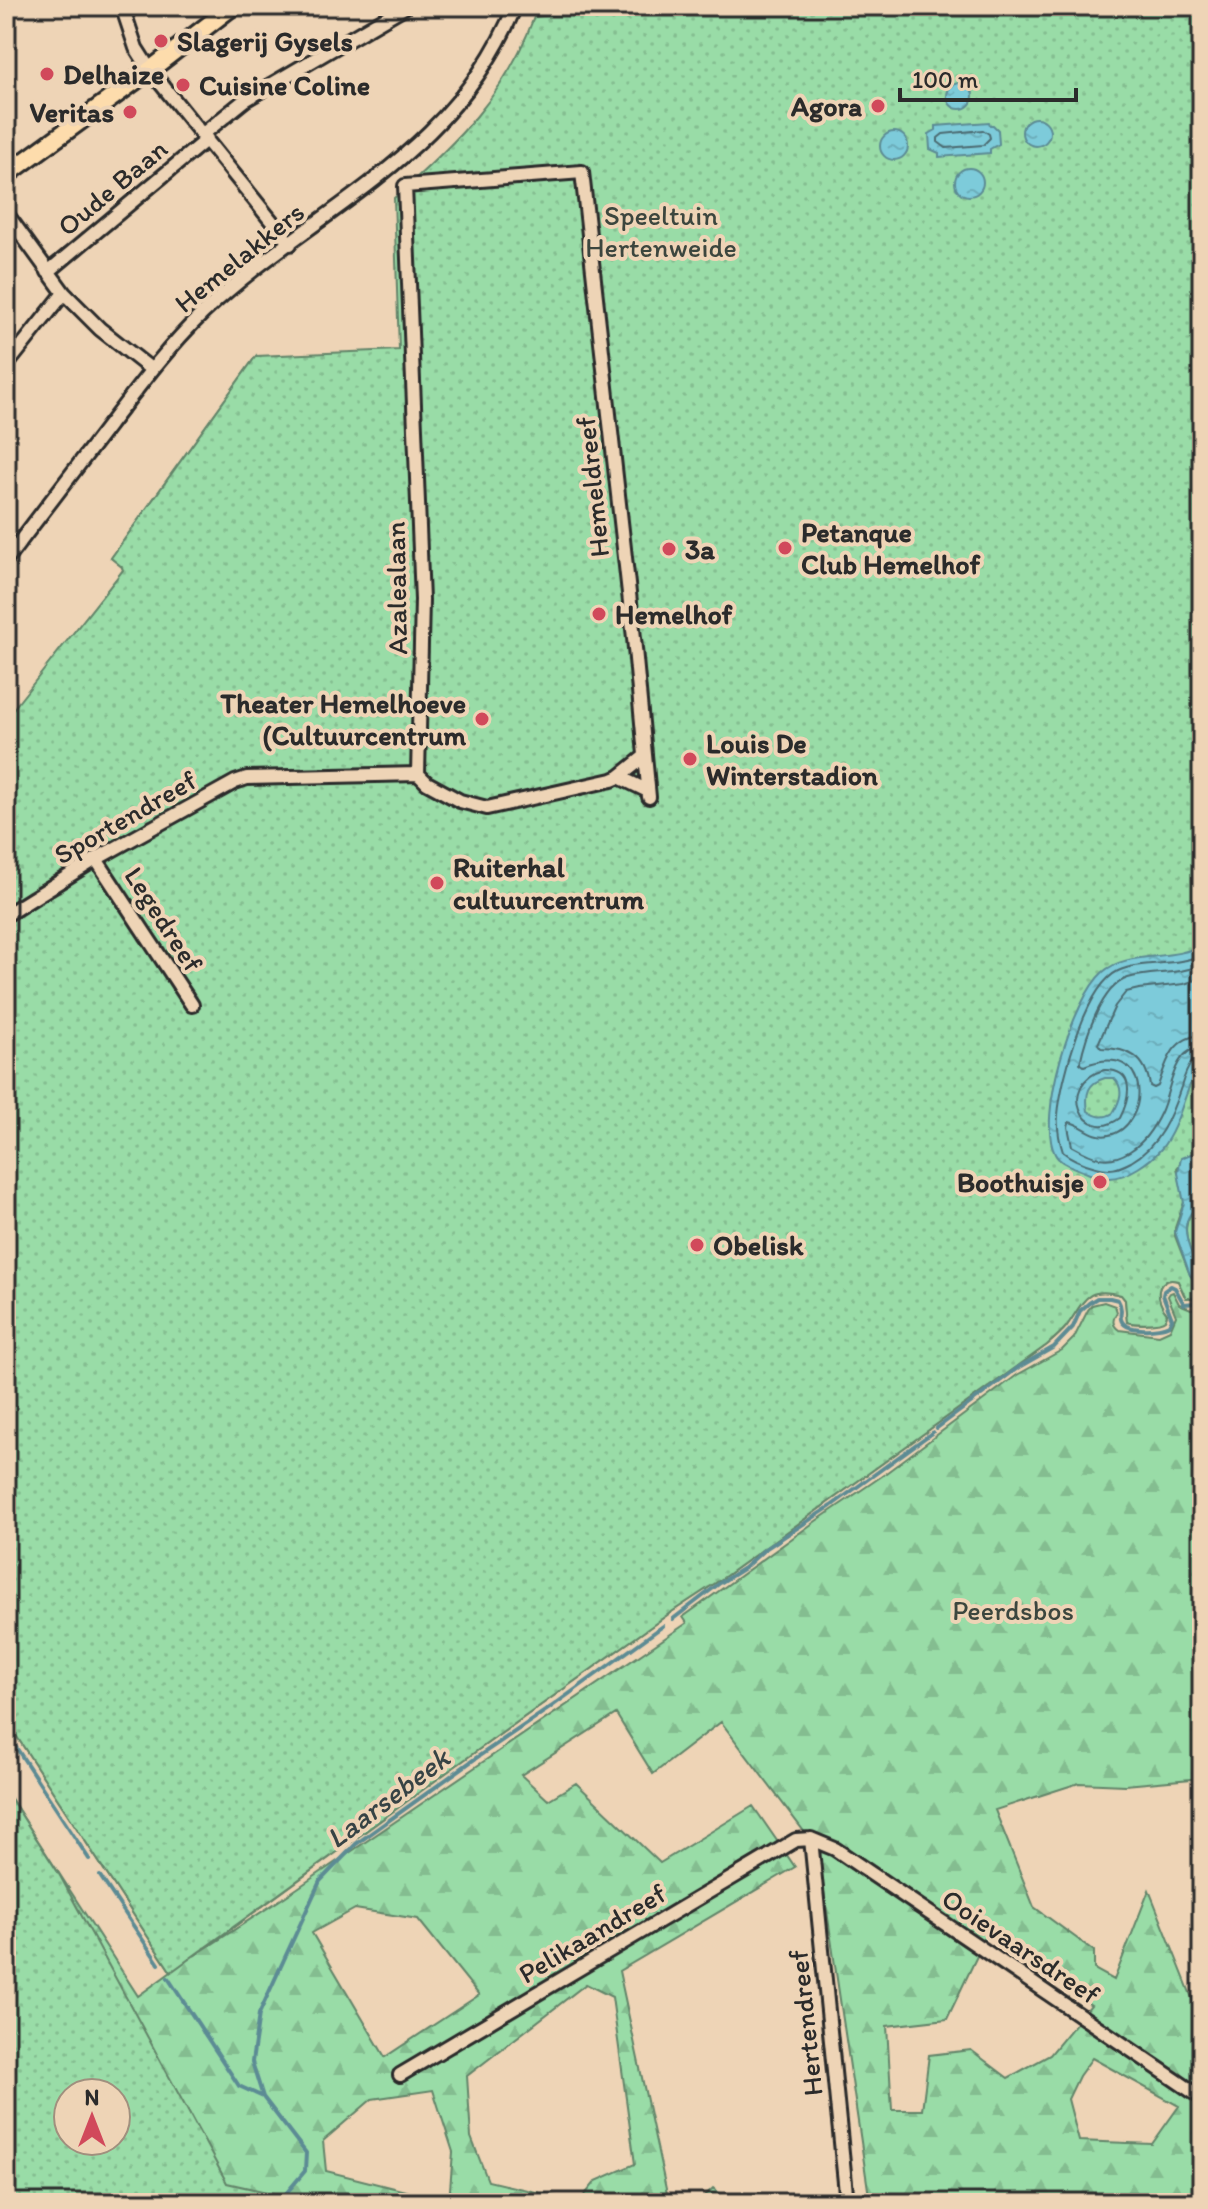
<svg xmlns="http://www.w3.org/2000/svg" width="1208" height="2209" font-family="Itim,sans-serif">
<defs>
<pattern id="forest-firs" width="22" height="20" patternUnits="userSpaceOnUse" patternTransform="scale(2)"><rect width="22" height="20" fill="#99dca7"/><path d="M5 1l3.5 6h-7zM16 11l3.5 6h-7z" fill="#84bd90"/></pattern>
<pattern id="park-dots" width="8" height="8" patternUnits="userSpaceOnUse" patternTransform="scale(2)"><rect width="8" height="8" fill="#99dca7"/><path d="M2 2h.1M6 6h.1" fill="none" stroke="#84bd90" stroke-width="1.8" stroke-linecap="round"/></pattern>
<pattern id="water-ripples" width="26" height="14" patternUnits="userSpaceOnUse" patternTransform="scale(2)"><rect width="26" height="14" fill="#7dcbda"/><path d="M2 4q2-2 4 0t4 0M15 11q2-2 4 0t4 0" fill="none" stroke="#6caebb"/></pattern>
</defs>
<rect width="100%" height="100%" fill="#eed4b6"/>
<filter id="ink" filterUnits="userSpaceOnUse"><feTurbulence type="fractalNoise" baseFrequency=".0125" numOctaves="2"/><feDisplacementMap in="SourceGraphic" scale="16" xChannelSelector="R" yChannelSelector="G"/><feConvolveMatrix kernelMatrix="1 2 1 2 8 2 1 2 1" color-interpolation-filters="sRGB"/></filter>
<g filter="url(#ink)">
<path fill="url(#forest-firs)" stroke="#628469" stroke-width="2" fill-rule="evenodd" d="M 256,356 L 259,385 L 1169,1172 L 1202,1133 L 1184,1206 L 1175,1228 L 1193,1298 L 1184,1295 L 1178,1281 C 1154,1275 1155,1301 1167,1314 L 1166,1318 C 1157,1325 1138,1325 1127,1322 L 1125,1300 L 1121,1295 C 1085,1285 1084,1302 1066,1327 C 1061,1333 1054,1339 1047,1345 L 720,1580 L 670,1613 L 450,1770 L 194,1956 L 283,1898 L 687,1623 L 683,1617 L 816,1521 L 882,1476 L 1017,1375 L 1062,1350 L 1074,1338 L 1088,1310 L 1092,1305 L 1104,1302 L 1115,1306 L 1117,1312 C 1112,1320 1112,1325 1119,1330 L 1159,1335 L 1170,1330 L 1176,1316 L 1168,1296 L 1170,1293 L 1173,1292 L 1179,1304 L 1191,1309 L 1202,1307 L 1202,1778 L 1125,1785 L 1079,1783 L 995,1810 L 1034,1907 L 1094,1951 L 1094,1969 L 1114,1980 L 1149,1890 L 1194,2003 L 1202,2000 L 1202,2203 L 870,2203 L 818,1850 L 721,1722 L 653,1774 L 616,1714 L 521,1775 L 548,1800 L 576,1783 L 660,1863 L 753,1806 L 795,1867 L 619,1971 L 669,2203 L 6,2203 L 6,1791 L 138,1996 L 171,1972 L 6,1720 L 6,719 L 123,570 L 122,567 L 111,558 ZM 355,1909 L 418,1919 L 479,1995 L 385,2057 L 312,1933 ZM 987,1935 L 1091,2005 L 1050,2055 L 1008,2078 L 971,2050 L 929,2055 L 922,2110 L 892,2110 L 887,2026 L 947,2019 ZM 586,1984 L 612,1997 L 635,2164 L 596,2181 L 579,2202 L 488,2181 L 471,2137 L 467,2076 ZM 1092,2058 L 1179,2106 L 1152,2144 L 1079,2141 L 1068,2099 L 1079,2076 ZM 433,2090 L 453,2152 L 449,2202 L 326,2171 L 323,2141 L 372,2099 ZM 68,2093 L 116,2093 L 116,2141 L 68,2141 Z
M 1202,1203 L 1202,1274 C 1197,1269 1197,1264 1193,1257 C 1184,1237 1181,1217 1202,1203 Z
M 713,2188 L 731,2203 L 697,2203 Z"/>
<path fill="url(#park-dots)" stroke="#628469" stroke-width="2" fill-rule="evenodd" d="M 586,6 L 1202,6 L 1202,1133 L 1196,1152 L 1187,1156 L 1177,1168 L 1185,1199 L 1175,1228 L 1175,1236 L 1190,1275 L 1198,1284 L 1200,1291 L 1193,1298 L 1186,1298 L 1178,1281 C 1154,1275 1155,1301 1167,1314 C 1166,1316 1166,1319 1165,1320 C 1160,1325 1133,1324 1127,1322 L 1125,1300 L 1121,1295 C 1085,1285 1084,1302 1066,1327 C 1061,1333 1054,1339 1047,1345 L 720,1580 L 670,1613 L 450,1770 L 171,1972 L 6,1720 L 6,718 L 123,570 L 122,567 L 111,558 L 256,356 L 399,350 L 394,198 C 455,144 506,95 534,17 L 586,11 Z
M 6,1791 L 59,1874 L 227,2183 L 315,2203 L 6,2203 ZM 116,2093 L 116,2141 L 68,2141 L 68,2093 Z"/>
<path fill="url(#water-ripples)" stroke="#5c8b94" stroke-width="2" fill-rule="evenodd" d="M947 96a13 13 0 1 1 26 0a13 13 0 1 1-26 0Z
M1022 132a14 14 0 1 1 28 0a14 14 0 1 1-28 0Z
M 989,122 L 990,125 L 993,125 L 998,130 L 999,144 L 990,149 L 990,153 L 939,157 L 939,153 L 930,149 L 929,134 L 936,130 L 936,126 Z
M880 146a14 14 0 1 1 28 0a14 14 0 1 1-28 0Z
M955 182a14 14 0 1 1 28 0a14 14 0 1 1-28 0Z
M 1202,945 L 1202,1061 C 1184,1087 1182,1123 1161,1149 C 1151,1161 1127,1178 1110,1178 C 1098,1179 1085,1172 1075,1168 C 1068,1165 1059,1162 1055,1154 C 1036,1117 1073,998 1103,972 C 1128,950 1171,962 1202,945 ZM 1105,1078 L 1114,1078 C 1125,1089 1120,1101 1113,1113 C 1104,1119 1097,1117 1088,1111 C 1085,1093 1088,1083 1105,1078 Z
M 1202,1133 L 1202,1203 C 1180,1217 1184,1236 1193,1257 C 1197,1264 1197,1269 1202,1274 L 1202,1307 L 1195,1309 L 1193,1298 L 1197,1296 L 1200,1287 L 1190,1275 L 1175,1232 L 1184,1203 L 1178,1173 L 1181,1158 L 1196,1152 Z"/>
<g fill="none" stroke-linecap="round" stroke-linejoin="round">
<path stroke="#4c6b71" stroke-width="2" d="M 983,130 L 989,134 L 990,138 L 983,145 L 946,148 L 938,142 L 938,138 L 943,134 Z
M 1202,954 C 1176,968 1144,959 1118,971 C 1085,987 1061,1080 1058,1115 C 1057,1127 1059,1140 1063,1152 C 1071,1159 1085,1164 1096,1167 C 1110,1171 1118,1169 1131,1162 C 1159,1146 1171,1117 1181,1087 C 1184,1076 1187,1068 1194,1059 L 1202,1058
M 1202,965 C 1178,975 1152,971 1128,978 C 1101,986 1085,1039 1080,1063 L 1084,1066 C 1154,1038 1150,1127 1109,1135 C 1093,1139 1082,1124 1069,1122 L 1068,1127 L 1072,1146 C 1093,1158 1108,1165 1130,1151 C 1145,1142 1154,1127 1161,1112 C 1171,1091 1172,1049 1202,1047
M 1202,978 L 1184,984 L 1139,989 L 1126,992 L 1115,1006 L 1098,1044 L 1101,1048 C 1129,1048 1146,1057 1150,1086 L 1154,1088 L 1158,1086 C 1166,1063 1172,1037 1202,1035
M 1104,1070 C 1136,1069 1130,1098 1120,1118 C 1083,1146 1056,1083 1104,1070 Z"/>
<path stroke="#5c8b94" stroke-width="4" d="M 937,1428 L 1019,1367 L 1054,1347 L 1073,1327 L 1080,1311 L 1089,1303 L 1097,1298 L 1110,1298 L 1118,1300 C 1124,1310 1119,1311 1121,1319 C 1124,1333 1161,1330 1169,1325 L 1172,1319 L 1163,1295 L 1164,1291 L 1171,1286 L 1175,1288 L 1184,1304 L 1196,1303 L 1202,1297
M 673,1619 L 720,1583 L 744,1568 L 765,1549 L 831,1506 L 933,1432
M 6,1732 L 89,1859
M 100,1876 L 159,1964
M 168,1978 L 239,2086 L 261,2096
M 278,2203 L 305,2171 L 306,2153 L 263,2097 L 252,2062 L 259,2014 L 320,1881 L 356,1844 L 476,1758 L 551,1707 L 663,1626"/>
<defs>
<path id="minor" d="M 122,6 L 136,48 L 150,70 L 290,244
M 203,134 L 245,100 L 406,6
M 405,186 L 422,600 L 418,774 L 427,783 L 460,801 L 487,808 L 612,780 L 619,777 L 644,757
M 405,186 L 582,172 L 634,638 L 649,797
M 6,213 L 64,293 L 100,329 L 152,370
M 48,272 L 207,139
M 6,366 L 64,293
M 6,560 C 40,515 75,470 109,425 C 139,386 168,347 203,313 C 313,209 454,158 515,6
M 619,777 L 648,791
M 96,859 L 192,1005
M 6,915 L 96,859 L 235,782 L 247,778 L 418,774
M 811,1839 L 847,2203
M 400,2075 L 796,1840 L 811,1839 L 835,1849 L 1202,2098"/>
<path id="major" d="M 6,175 L 150,70 L 233,6"/>
</defs>
<use href="#minor" stroke="#2b2b2b" stroke-width="18"/>
<use href="#major" stroke="#2b2b2b" stroke-width="22"/>
<use href="#minor" stroke="#eed4b6" stroke-width="12"/>
<use href="#major" stroke="#fddcac" stroke-width="16"/>
</g>
</g>
<g fill="#d1495b" stroke="#eed4b6" stroke-width="3">
<circle cx="161" cy="41" r="8"/>
<circle cx="47" cy="74" r="8"/>
<circle cx="183" cy="85" r="8"/>
<circle cx="878" cy="106" r="8"/>
<circle cx="130" cy="112" r="8"/>
<circle cx="785" cy="548" r="8"/>
<circle cx="669" cy="549" r="8"/>
<circle cx="599" cy="614" r="8"/>
<circle cx="482" cy="719" r="8"/>
<circle cx="690" cy="759" r="8"/>
<circle cx="437" cy="883" r="8"/>
<circle cx="1100" cy="1182" r="8"/>
<circle cx="697" cy="1245" r="8"/>
</g>
<g text-anchor="middle" stroke-width="8" stroke-linejoin="round" paint-order="stroke">
<g font-size="28" font-weight="bold" fill="#2b2b2b" stroke="#eed4b6" text-anchor="start">
<text x="177" y="51">Slagerij Gysels</text>
<text x="63" y="84">Delhaize</text>
<text x="199" y="95">Cuisine Coline</text>
<text x="862" y="116" text-anchor="end">Agora</text>
<text x="114" y="122" text-anchor="end">Veritas</text>
<text x="801" y="542">Petanque<tspan x="801" dy="32">Club Hemelhof</tspan></text>
<text x="685" y="559">3a</text>
<text x="615" y="624">Hemelhof</text>
<text x="466" y="713" text-anchor="end">Theater Hemelhoeve<tspan x="466" dy="32">(Cultuurcentrum</tspan></text>
<text x="706" y="753">Louis De<tspan x="706" dy="32">Winterstadion</tspan></text>
<text x="453" y="877">Ruiterhal<tspan x="453" dy="32">cultuurcentrum</tspan></text>
<text x="1084" y="1192" text-anchor="end">Boothuisje</text>
<text x="713" y="1255">Obelisk</text>
</g>
<g font-size="28" fill="#2b2b2b" stroke="#eed4b6">
<text transform="translate(112 187) rotate(-40)" y="10">Oude Baan</text>
<text transform="translate(239 257) rotate(-39)" y="10">Hemelakkers</text>
<text transform="translate(592 487) rotate(-96)" y="10">Hemeldreef</text>
<text transform="translate(396 588) rotate(-91)" y="10">Azalealaan</text>
<text transform="translate(125 817) rotate(-30)" y="10">Sportendreef</text>
<text transform="translate(164 919) rotate(57)" y="10">Legedreef</text>
<text transform="translate(592 1933) rotate(-31)" y="10">Pelikaandreef</text>
<text transform="translate(1021 1946) rotate(34)" y="10">Ooievaarsdreef</text>
<text transform="translate(805 2023) rotate(-96)" y="10">Hertendreef</text>
</g>
<g font-size="28" fill="#3c463e" stroke="#eed4b6">
<text x="661" y="225">Speeltuin<tspan x="661" dy="32">Hertenweide</tspan></text>
<text x="1013" y="1620">Peerdsbos</text>
</g>
<g font-size="30" font-style="italic" fill="#374345" stroke="#eed4b6">
<text transform="translate(388 1798) rotate(-37)" y="10">Laarsebeek</text>
</g>
</g>
<rect width="1208" height="2209" fill="none" stroke="#eed4b6" stroke-width="32"/>
<rect x="16" y="16" width="1176" height="2177" fill="none" stroke="#2b2b2b" stroke-width="3" filter="url(#ink)"/>
<g transform="translate(92 2117)"><circle r="38" fill="#eed4b6" stroke="#a0907e" stroke-width="2"/>
<path d="M0-6L14 30L0 20L-14 30Z" fill="#d1495b"/>
<text y="-12" font-size="22" font-weight="bold" text-anchor="middle" fill="#2b2b2b">N</text>
</g>
<path d="M900 88v12h176v-12" fill="none" stroke="#2b2b2b" stroke-width="4"/>
<text x="912" y="88" font-size="24" fill="#2b2b2b" stroke="#eed4b6" stroke-width="6" paint-order="stroke">100 m</text>
</svg>
